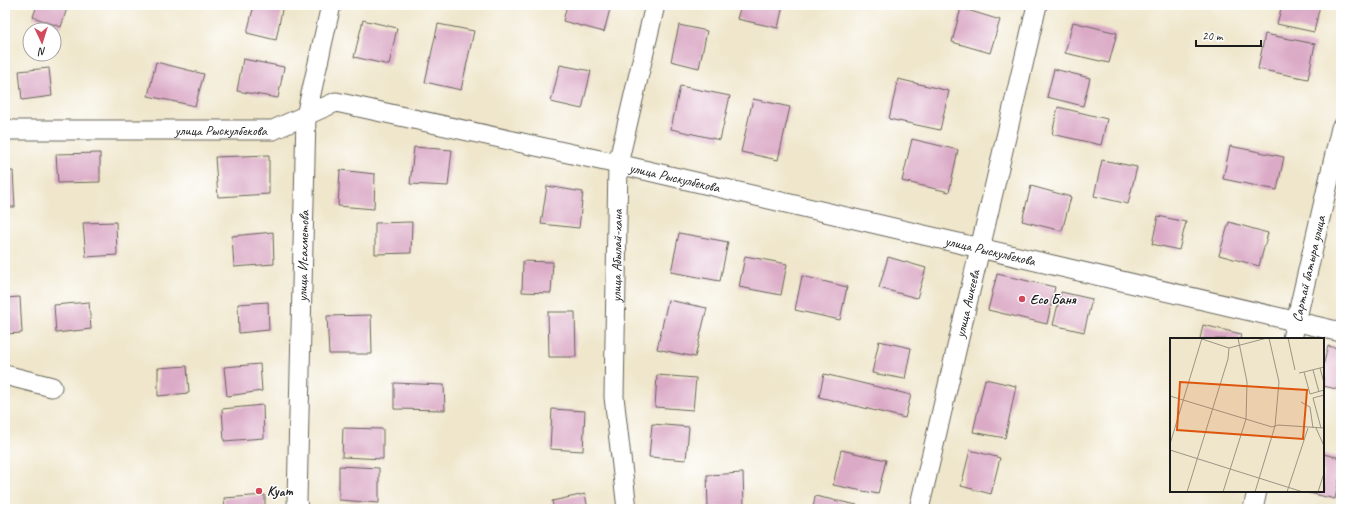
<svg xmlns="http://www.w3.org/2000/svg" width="1346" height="514" font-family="Caveat,sans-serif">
<rect width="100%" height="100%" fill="#fff"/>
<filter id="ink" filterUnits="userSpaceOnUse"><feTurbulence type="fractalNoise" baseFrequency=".025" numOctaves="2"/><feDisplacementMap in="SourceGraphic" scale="8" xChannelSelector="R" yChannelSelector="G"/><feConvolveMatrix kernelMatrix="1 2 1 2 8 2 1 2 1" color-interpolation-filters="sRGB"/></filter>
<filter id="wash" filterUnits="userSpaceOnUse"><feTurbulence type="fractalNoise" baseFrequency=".012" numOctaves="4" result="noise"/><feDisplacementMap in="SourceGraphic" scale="16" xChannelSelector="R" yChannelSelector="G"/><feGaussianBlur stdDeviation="0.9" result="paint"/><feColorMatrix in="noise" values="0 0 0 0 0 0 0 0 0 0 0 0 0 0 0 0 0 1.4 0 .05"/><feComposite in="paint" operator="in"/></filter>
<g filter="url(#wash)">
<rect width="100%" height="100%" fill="#efe6cb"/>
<g id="blocks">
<path fill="#dbaac6" d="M 37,5 L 68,5 L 61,27 L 33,17 Z
M 254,5 L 283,5 L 276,40 L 247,33 Z
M 567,5 L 611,5 L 604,32 L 563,21 Z
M 741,5 L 783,5 L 778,28 L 737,19 Z
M 1282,5 L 1320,5 L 1314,32 L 1277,24 Z
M 961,8 L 1000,20 L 990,53 L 952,42 Z
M 363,20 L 397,28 L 389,65 L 354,57 Z
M 1073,22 L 1117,33 L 1109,63 L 1065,53 Z
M 438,24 L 474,31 L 461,90 L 425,82 Z
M 679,25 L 707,31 L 699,68 L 671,61 Z
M 1265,34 L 1315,44 L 1308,79 L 1258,69 Z
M 243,59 L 284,67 L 278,98 L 237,91 Z
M 156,62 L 204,74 L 195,106 L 148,96 Z
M 560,65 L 591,71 L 582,109 L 551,102 Z
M 49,68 L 52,96 L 22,100 L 19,71 Z
M 1054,69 L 1090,78 L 1083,106 L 1047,97 Z
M 898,79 L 949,91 L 940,130 L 889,119 Z
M 680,86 L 730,96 L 720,140 L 671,129 Z
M 753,99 L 790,107 L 778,160 L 741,152 Z
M 1058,107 L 1107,119 L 1101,145 L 1052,134 Z
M 912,139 L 958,150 L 949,192 L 902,181 Z
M 1230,146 L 1284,157 L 1277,190 L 1223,179 Z
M 414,147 L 452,150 L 448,186 L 410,184 Z
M 100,153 L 100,182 L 58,183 L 56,154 Z
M 269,155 L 269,194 L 218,197 L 215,157 Z
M 1102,160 L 1137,167 L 1128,204 L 1094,196 Z
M 340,170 L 375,174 L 374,209 L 338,206 Z
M 5,171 L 13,171 L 15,207 L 5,207 Z
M 547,186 L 583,192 L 579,228 L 541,224 Z
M 1031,186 L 1071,197 L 1062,231 L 1022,221 Z
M 1158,216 L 1186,222 L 1179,250 L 1152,244 Z
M 116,222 L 117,255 L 86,257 L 83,223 Z
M 412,222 L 411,253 L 375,254 L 375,223 Z
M 1229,222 L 1268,233 L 1259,266 L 1219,255 Z
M 273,232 L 274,264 L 234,267 L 232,236 Z
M 679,233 L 728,242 L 720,281 L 671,272 Z
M 745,256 L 787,264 L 781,295 L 739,287 Z
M 888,257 L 926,268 L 917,298 L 879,288 Z
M 523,261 L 553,262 L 551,293 L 522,292 Z
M 997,274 L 1055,287 L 1047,324 L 988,310 Z
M 802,276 L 847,287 L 840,320 L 795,310 Z
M 1061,292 L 1092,299 L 1084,332 L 1053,325 Z
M 20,297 L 22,333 L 5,334 L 5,298 Z
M 668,300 L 707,308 L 695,357 L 657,349 Z
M 89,302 L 91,329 L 56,333 L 54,305 Z
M 268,302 L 269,330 L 239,333 L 238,304 Z
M 548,312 L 575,312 L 576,357 L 549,357 Z
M 371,315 L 372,354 L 329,354 L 327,316 Z
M 1203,325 L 1241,334 L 1240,339 L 1200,339 Z
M 879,341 L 911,348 L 905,379 L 872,373 Z
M 1328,346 L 1341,349 L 1341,390 L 1323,386 L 1323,366 Z
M 260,364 L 262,391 L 227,396 L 224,367 Z
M 187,366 L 189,393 L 158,396 L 158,368 Z
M 824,374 L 911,395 L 905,418 L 819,397 Z
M 657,375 L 696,378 L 693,410 L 655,407 Z
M 985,379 L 1016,386 L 1005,438 L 973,432 Z
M 394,383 L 444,385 L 445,410 L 394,409 Z
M 263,405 L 264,438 L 224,441 L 222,409 Z
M 552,409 L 585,411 L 583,451 L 550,449 Z
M 652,424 L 689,427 L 686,460 L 649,457 Z
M 343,428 L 383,429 L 383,459 L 342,457 Z
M 841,450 L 886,460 L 878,494 L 833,485 Z
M 970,450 L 1000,458 L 991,494 L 961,486 Z
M 1323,454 L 1341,458 L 1341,471 L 1335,499 L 1305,492 L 1323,491 Z
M 339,466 L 379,468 L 379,503 L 339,500 Z
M 743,473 L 744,506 L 708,508 L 707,475 Z
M 585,494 L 588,509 L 554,509 L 552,501 Z
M 265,495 L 265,509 L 225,509 L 224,498 Z
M 815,496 L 857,505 L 857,509 L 813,509 Z"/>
</g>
</g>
<g filter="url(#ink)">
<use href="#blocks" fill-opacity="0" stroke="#666359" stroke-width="1"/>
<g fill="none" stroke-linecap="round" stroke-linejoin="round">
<defs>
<g id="street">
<path id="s1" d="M 5,129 L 12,130 L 273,130 L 336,102 L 618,164 L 1341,332"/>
<path id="s2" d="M 1292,339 L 1341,128"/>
<path d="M 5,375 L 52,387"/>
<path id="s3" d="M 298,509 L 297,500 L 306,116 L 331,5"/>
<path id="s4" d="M 627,509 L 614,397 L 618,164 L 655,5"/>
<path id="s5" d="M 919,509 L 1037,5"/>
<path d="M 1253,509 L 1257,491"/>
</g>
</defs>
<use href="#street" stroke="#666359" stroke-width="21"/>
<use href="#street" stroke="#fff" stroke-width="19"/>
</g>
</g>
<g fill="#d1495b" stroke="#fff" stroke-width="1.5">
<circle cx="1022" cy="299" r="4"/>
<circle cx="259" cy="491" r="4"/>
</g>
<g text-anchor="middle" stroke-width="3" stroke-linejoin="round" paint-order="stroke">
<g font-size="14" fill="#1c1c1c" stroke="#fff">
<text dy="5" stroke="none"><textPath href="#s1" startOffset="216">улица Рыскулбекова</textPath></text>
<text dy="5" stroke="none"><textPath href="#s1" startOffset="684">улица Рыскулбекова</textPath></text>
<text dy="5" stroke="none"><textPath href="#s1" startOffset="1008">улица Рыскулбекова</textPath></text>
<text dy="5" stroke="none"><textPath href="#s4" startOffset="254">улица Абылай-хана</textPath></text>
<text dy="5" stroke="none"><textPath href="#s3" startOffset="253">улица Исахметова</textPath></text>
<text dy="5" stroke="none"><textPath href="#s2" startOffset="72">Сартай батыра улица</textPath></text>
<text dy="5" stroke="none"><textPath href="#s5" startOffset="211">улица Ашкеева</textPath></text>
</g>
<g font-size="14" font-weight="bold" fill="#1c1c1c" stroke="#fff" text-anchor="start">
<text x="1030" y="304">Eco Баня</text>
<text x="267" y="496">Куат</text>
</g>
</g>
<g transform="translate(1170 338)">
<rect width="154" height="154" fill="#efe6cb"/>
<path fill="none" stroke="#9b9585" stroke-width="1" d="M 29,0 L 59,10 L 97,0M 118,0 L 125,32M 150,30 L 154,45M 143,32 L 149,54M 134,34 L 154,29M 129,35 L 134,34 L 140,56 L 154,52M 0,58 L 102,89 L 108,87 L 154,90M 131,64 L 140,69 L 143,90M 146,90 L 154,108M 151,90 L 143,60 L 154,57M 0,106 L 32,0M 0,112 L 133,154M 17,154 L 58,21 L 59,10M 53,154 L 76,81 L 77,44 L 68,0M 85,154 L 105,88 L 109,44 L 99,0M 117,154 L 138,90M 148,154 L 154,135"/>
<path fill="#de560d" fill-opacity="0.15" stroke="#de560d" stroke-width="2" d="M 10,44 L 137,52 L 133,101 L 7,92 Z"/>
<rect width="154" height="154" fill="none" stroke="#1c1c1c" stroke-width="2"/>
</g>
<rect width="1346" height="514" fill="none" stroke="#fff" stroke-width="20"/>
<g transform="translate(42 42) rotate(176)"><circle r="19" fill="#ffffff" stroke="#a4a4a4"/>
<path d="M0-3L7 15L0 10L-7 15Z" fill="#d1495b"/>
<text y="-6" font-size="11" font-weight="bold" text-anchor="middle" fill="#1c1c1c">N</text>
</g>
<path d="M1196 40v6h65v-6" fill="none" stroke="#1c1c1c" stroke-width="2"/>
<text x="1202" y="40" font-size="12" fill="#1c1c1c" stroke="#ffffff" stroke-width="3" paint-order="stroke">20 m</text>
</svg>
